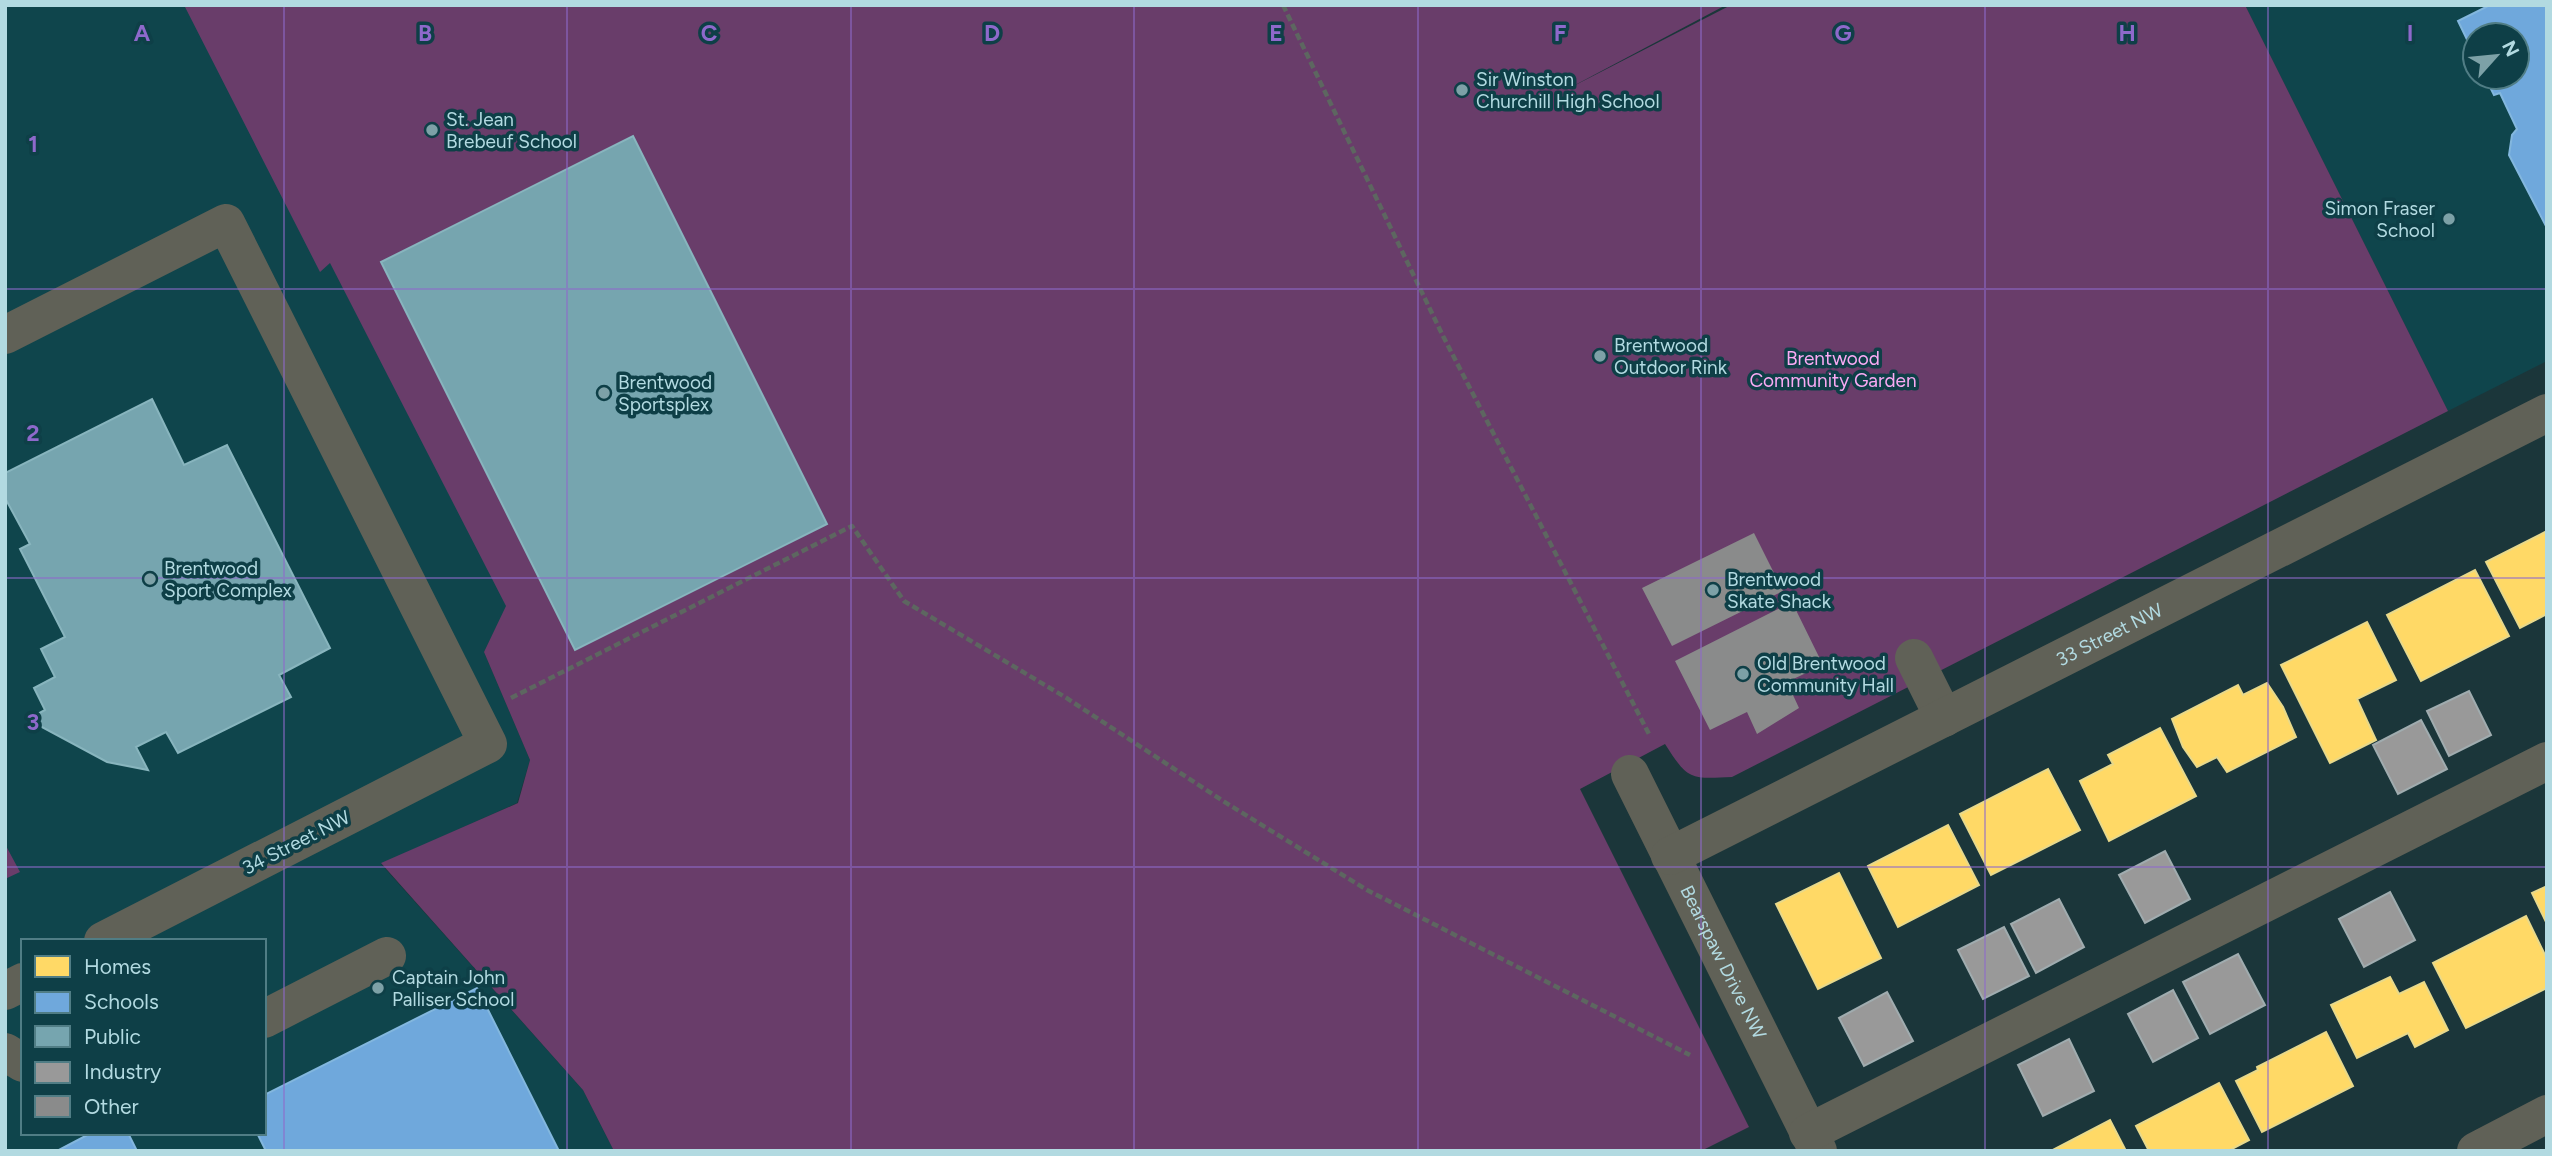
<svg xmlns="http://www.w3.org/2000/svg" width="2552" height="1156" font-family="Figtree,sans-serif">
<rect width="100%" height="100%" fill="#1b363a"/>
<path fill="#0f454c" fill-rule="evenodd" d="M 5,5 L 825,5 L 330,262 L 507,606 L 484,652 L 530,760 L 517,803 L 381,864 L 583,1090 L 614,1151 L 5,1151 ZM 23,941 L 264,941 L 264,1133 L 23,1133 Z
M 2245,5 L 2547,5 L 2547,361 L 2448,411 ZM 2475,35 L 2517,35 L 2517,77 L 2475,77 Z"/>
<path fill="#693d6a" d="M 184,5 L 1726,5 L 1558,94 L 1731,5 L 2245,5 L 2448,411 L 1732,777 C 1690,779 1688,780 1665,744 L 1580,789 L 1749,1127 L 1701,1151 L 614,1151 L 583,1090 L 381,863 L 518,803 L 530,760 L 484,652 L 506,606 L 330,263 L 320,272 Z
M 5,844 L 20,872 L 5,879 Z"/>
<path fill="#ffd966" stroke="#e8d98b" stroke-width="2" d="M 2547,531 L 2547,614 L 2520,628 L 2486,562 Z
M 2475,570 L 2509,636 L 2421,681 L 2387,615 Z
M 2367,622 L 2396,680 L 2357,699 L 2376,740 L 2330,763 L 2281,665 Z
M 2267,683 L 2283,707 L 2296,737 L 2227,772 L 2217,757 L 2197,767 L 2183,747 L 2172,719 L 2238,685 L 2243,695 Z
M 2160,728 L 2196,796 L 2109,841 L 2080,781 L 2113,764 L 2108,755 Z
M 2048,769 L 2080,830 L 1991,875 L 1960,814 Z
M 1948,825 L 1979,885 L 1898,927 L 1868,866 Z
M 1839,873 L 1881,958 L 1818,989 L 1776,904 Z
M 2547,886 L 2547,924 L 2532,893 Z
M 2526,916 L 2547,959 L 2547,988 L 2466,1028 L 2433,963 Z
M 2390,977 L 2399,994 L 2424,982 L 2448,1030 L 2415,1047 L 2408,1033 L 2357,1058 L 2331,1005 Z
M 2326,1032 L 2353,1086 L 2262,1132 L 2236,1081 L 2258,1070 L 2257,1067 Z
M 2219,1083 L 2249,1140 L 2228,1151 L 2149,1151 L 2136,1126 Z
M 2110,1120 L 2126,1151 L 2051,1151 Z"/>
<path fill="#6fa8dc" stroke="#83b7de" stroke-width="2" d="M 2490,5 L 2547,5 L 2547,228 L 2509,155 L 2512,135 L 2517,129 L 2500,93 L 2494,95 L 2485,77 L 2517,77 L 2517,35 L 2475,35 L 2475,56 L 2458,21 Z
M 477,988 L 559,1151 L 266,1151 L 257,1133 L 264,1133 L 264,1095 Z
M 91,1133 L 128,1133 L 137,1151 L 57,1151 Z"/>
<path fill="#76a5af" stroke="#88b5be" stroke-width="2" d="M 633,136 L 827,524 L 575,650 L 381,262 Z
M 152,399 L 184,465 L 227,445 L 330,648 L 279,675 L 291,697 L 178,753 L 166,732 L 136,747 L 148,770 L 107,762 L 38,725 L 32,717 L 45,710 L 34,688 L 55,677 L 41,649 L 65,637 L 20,549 L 30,544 L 5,498 L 5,473 Z"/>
<path fill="#999" stroke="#a0acaf" stroke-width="2" d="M 2469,691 L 2491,735 L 2449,756 L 2427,711 Z
M 2421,720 L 2447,769 L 2398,794 L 2373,745 Z
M 2165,851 L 2190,899 L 2145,923 L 2119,875 Z
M 2390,892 L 2415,940 L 2364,967 L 2339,919 Z
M 2059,899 L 2084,947 L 2036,973 L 2011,924 Z
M 2004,927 L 2029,976 L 1983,999 L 1958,950 Z
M 2238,954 L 2265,1005 L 2210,1034 L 2183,982 Z
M 2173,990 L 2198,1038 L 2153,1062 L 2128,1014 Z
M 1887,992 L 1913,1041 L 1864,1066 L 1839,1018 Z
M 2069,1039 L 2094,1091 L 2043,1116 L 2018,1065 Z"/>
<path fill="#8a8b8b" d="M 1754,533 L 1783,591 L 1672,646 L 1642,588 Z
M 1792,602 L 1823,665 L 1787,682 L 1799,708 L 1757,734 L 1747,712 L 1710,730 L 1675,661 Z"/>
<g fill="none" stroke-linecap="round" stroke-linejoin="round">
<path stroke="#5d6660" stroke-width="4.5" stroke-dasharray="7 3.5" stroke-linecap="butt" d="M 1283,5 L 1443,336 L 1650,736
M 511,698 L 852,526 L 904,601 L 1065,697 L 1223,801 L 1367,890 L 1690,1055"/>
<g stroke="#606157" stroke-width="38">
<path d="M 5,335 L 226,223 L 488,744 L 103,941"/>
<path d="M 1914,658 L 1944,718"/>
<path id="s1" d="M 1630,774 L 1818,1151"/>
<path id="s2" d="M 1670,856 L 2547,413"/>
<path d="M 5,991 L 23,982"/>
<path d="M 264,1019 L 387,956"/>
<path d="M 5,1052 L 23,1063"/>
<path d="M 1808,1133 L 2547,761"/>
<path d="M 2476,1151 L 2547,1114"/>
</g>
</g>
<path fill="none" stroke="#8e69cb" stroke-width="2" stroke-opacity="0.55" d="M 284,5 L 284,1151M 567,5 L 567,1151M 851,5 L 851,1151M 1134,5 L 1134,1151M 1418,5 L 1418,1151M 1701,5 L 1701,1151M 1985,5 L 1985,1151M 2268,5 L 2268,1151M 5,289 L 2547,289M 5,578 L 2547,578M 5,867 L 2547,867"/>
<g fill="#7da1a7" stroke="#0e3f47" stroke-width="2.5">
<circle cx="1462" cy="90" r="7"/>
<circle cx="432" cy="130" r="7"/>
<circle cx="2449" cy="219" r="7"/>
<circle cx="1600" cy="356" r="7"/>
<circle cx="604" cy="393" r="7"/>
<circle cx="150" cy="579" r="7"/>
<circle cx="1713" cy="590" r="7"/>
<circle cx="1743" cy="674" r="7"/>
<circle cx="378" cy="988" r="7"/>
</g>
<g text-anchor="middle" stroke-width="7" stroke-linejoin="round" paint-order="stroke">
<g font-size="19" fill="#b2dae1" stroke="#0e3f47" text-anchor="start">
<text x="1476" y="86">Sir Winston<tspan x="1476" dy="22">Churchill High School</tspan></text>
<text x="446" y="126">St. Jean<tspan x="446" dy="22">Brebeuf School</tspan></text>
<text x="2435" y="215" text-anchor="end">Simon Fraser<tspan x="2435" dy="22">School</tspan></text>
<text x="1614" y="352">Brentwood<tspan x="1614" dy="22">Outdoor Rink</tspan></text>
<text x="618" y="389">Brentwood<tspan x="618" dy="22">Sportsplex</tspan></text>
<text x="164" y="575">Brentwood<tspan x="164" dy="22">Sport Complex</tspan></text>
<text x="1727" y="586">Brentwood<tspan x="1727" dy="22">Skate Shack</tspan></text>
<text x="1757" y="670">Old Brentwood<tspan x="1757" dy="22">Community Hall</tspan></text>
<text x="392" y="984">Captain John<tspan x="392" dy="22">Palliser School</tspan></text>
</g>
<g font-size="19" fill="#faaaf4" stroke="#0e3f47">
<text x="1833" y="365">Brentwood<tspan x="1833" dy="22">Community Garden</tspan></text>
</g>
<g font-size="19" fill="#b2dae1" stroke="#0e3f47">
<text dy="7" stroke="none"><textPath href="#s2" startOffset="492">33 Street NW</textPath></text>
<text transform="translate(296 842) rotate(-27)" y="7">34 Street NW</text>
<text dy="7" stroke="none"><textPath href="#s1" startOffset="210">Bearspaw Drive NW</textPath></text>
</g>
</g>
<g font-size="23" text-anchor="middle" font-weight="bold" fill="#8e69cb" stroke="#0e3f47" stroke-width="7" stroke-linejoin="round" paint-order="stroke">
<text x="142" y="41">A</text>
<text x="425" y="41">B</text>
<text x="709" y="41">C</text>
<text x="992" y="41">D</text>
<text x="1276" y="41">E</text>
<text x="1560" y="41">F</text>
<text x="1843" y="41">G</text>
<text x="2127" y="41">H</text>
<text x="2410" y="41">I</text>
<text x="33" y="152">1</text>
<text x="33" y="441">2</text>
<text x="33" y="730">3</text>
</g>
<rect width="2552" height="1156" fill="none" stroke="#b2dae1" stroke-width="14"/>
<rect x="21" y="939" width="245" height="196" fill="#0e3f47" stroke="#507d85" stroke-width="2"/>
<rect x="35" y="956" width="35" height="21" fill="#ffd966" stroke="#507d85" stroke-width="2"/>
<text x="84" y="974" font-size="21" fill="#b2dae1">Homes</text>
<rect x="35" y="992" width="35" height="21" fill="#6fa8dc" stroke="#507d85" stroke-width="2"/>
<text x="84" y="1009" font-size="21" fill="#b2dae1">Schools</text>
<rect x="35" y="1026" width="35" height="21" fill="#76a5af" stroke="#507d85" stroke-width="2"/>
<text x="84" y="1044" font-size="21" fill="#b2dae1">Public</text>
<rect x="35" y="1062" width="35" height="21" fill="#999999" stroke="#507d85" stroke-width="2"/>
<text x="84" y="1079" font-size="21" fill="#b2dae1">Industry</text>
<rect x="35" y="1096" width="35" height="21" fill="#8a8b8b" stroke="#507d85" stroke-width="2"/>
<text x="84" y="1114" font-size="21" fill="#b2dae1">Other</text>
<g transform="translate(2496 56) rotate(63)"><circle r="33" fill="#0e3f47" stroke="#507d85" stroke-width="2"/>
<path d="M0-5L12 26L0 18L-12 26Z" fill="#7da1a7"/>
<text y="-10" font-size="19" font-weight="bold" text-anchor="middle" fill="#b2dae1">N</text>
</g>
</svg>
